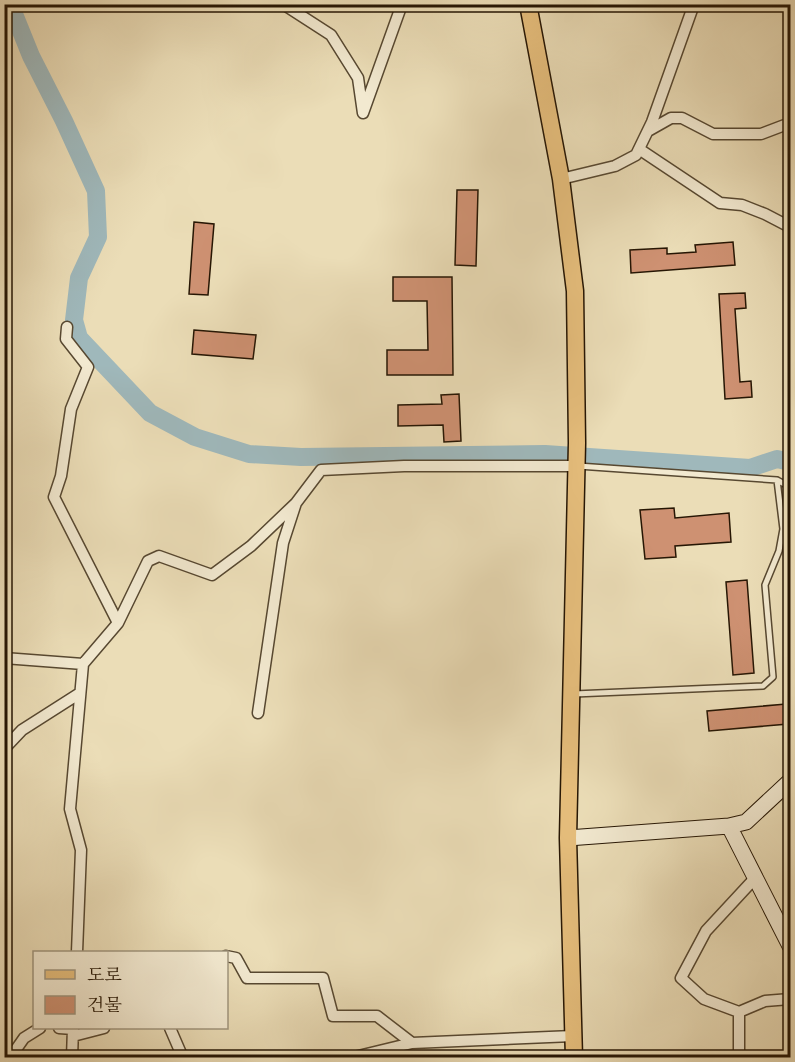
<svg xmlns="http://www.w3.org/2000/svg" width="795" height="1062" font-family="'Old Standard TT','Noto Serif KR',serif">
<rect width="100%" height="100%" fill="#ebddb7"/>
<filter id="stains"><feTurbulence type="fractalNoise" baseFrequency=".00333" numOctaves="4"/><feColorMatrix values="0 0 0 0 .2 0 0 0 0 .09 0 0 0 0 .02 0 0 0 .5 -.17"/></filter>
<radialGradient id="worn" r=".72"><stop offset=".6" stop-color="#630" stop-opacity="0"/><stop offset="1" stop-color="#630" stop-opacity=".3"/></radialGradient>
<g fill="none" stroke-linecap="round" stroke-linejoin="round">
<path stroke="#9fb8bb" stroke-width="18" d="M 10,4 L 31,56 L 64,121 L 96,191 L 98,237 L 79,278 L 74,320 L 79,338 L 150,413 L 195,437 L 249,454 L 301,457 L 545,454 L 750,468 L 777,459 L 790,462"/>
</g>
<path fill="#ce9172" stroke="#261604" stroke-width="1.5" d="M 457,190 L 478,190 L 476,266 L 455,265 Z
M 194,222 L 214,224 L 208,295 L 189,294 Z
M 733,242 L 735,265 L 631,273 L 630,250 L 667,248 L 667,254 L 696,252 L 695,245 Z
M 393,277 L 452,277 L 453,375 L 387,375 L 387,350 L 428,350 L 427,301 L 393,301 Z
M 745,293 L 746,308 L 735,309 L 740,382 L 751,381 L 752,397 L 725,399 L 719,294 Z
M 194,330 L 256,335 L 253,359 L 192,354 Z
M 459,394 L 461,441 L 444,442 L 443,425 L 398,426 L 398,405 L 442,404 L 441,395 Z
M 674,508 L 675,518 L 729,513 L 731,542 L 675,546 L 676,557 L 645,559 L 640,510 Z
M 747,580 L 754,673 L 733,675 L 726,582 Z
M 786,704 L 788,724 L 709,731 L 707,711 Z"/>
<g fill="none" stroke-linecap="round" stroke-linejoin="round">
<defs>
<path id="lane" d="M 578,466 L 777,480 L 790,487
M 574,694 L 763,686 L 773,677 L 765,585 L 779,551 L 783,529 L 777,480"/>
<path id="street" d="M 283,4 L 331,35 L 358,78 L 363,113 L 402,4
M 648,131 L 671,118 L 682,118 L 713,134 L 761,134 L 790,123
M 639,149 L 720,203 L 742,205 L 765,214 L 790,227
M 561,179 L 615,166 L 636,155 L 652,122 L 694,4
M 67,327 L 66,339 L 88,367 L 71,409 L 61,476 L 54,497 L 118,623
M 4,658 L 83,664
M 258,713 L 283,543 L 296,503 L 321,470 L 404,466 L 576,466
M 4,749 L 22,730 L 80,693
M 77,952 L 81,850 L 70,809 L 83,664 L 118,623 L 148,561 L 159,556 L 212,575 L 251,546 L 296,503
M 226,956 L 236,958 L 247,978 L 323,978 L 333,1016 L 377,1016 L 412,1043 L 573,1036
M 739,1012 L 704,999 L 681,978 L 706,931 L 756,877
M 59,1028 L 73,1029
M 170,1028 L 183,1058
M 73,1036 L 104,1028
M 10,1058 L 24,1038 L 40,1028
M 72,1058 L 73,1028
M 350,1058 L 412,1043
M 739,1058 L 739,1012 L 765,1001 L 790,999"/>
<path id="secondary" d="M 729,826 L 790,946
M 568,838 L 729,826 L 746,822 L 790,781"/>
<path id="primary" d="M 528,4 L 561,179 L 575,291 L 577,443 L 568,838 L 574,1058"/>
</defs>
<use href="#lane" stroke="#574831" stroke-width="8"/>
<use href="#street" stroke="#574831" stroke-width="13"/>
<use href="#secondary" stroke="#261604" stroke-width="17"/>
<use href="#primary" stroke="#261604" stroke-width="19"/>
<use href="#lane" stroke="#f2e9d0" stroke-width="5"/>
<use href="#street" stroke="#f2e9d0" stroke-width="10"/>
<use href="#secondary" stroke="#f2e9d0" stroke-width="15"/>
<use href="#primary" stroke="#e6be7c" stroke-width="16"/>
</g>
<rect width="795" height="1062" fill="none" stroke="#ebddb7" stroke-width="24"/>
<rect x="6" y="6" width="783" height="1050" fill="none" stroke="#261604" stroke-width="3"/>
<rect x="12" y="12" width="771" height="1038" fill="none" stroke="#261604" stroke-width="1.5"/>
<rect x="33" y="951" width="195" height="78" fill="#f2e9d0" stroke="#a0957e" stroke-width="1.5"/>
<rect x="45" y="970" width="30" height="9" fill="#e6be7c" stroke="#a0957e" stroke-width="1.5"/>
<text x="87" y="981" font-size="18" fill="#261604">도로</text>
<rect x="45" y="996" width="30" height="18" fill="#ce9172" stroke="#a0957e" stroke-width="1.5"/>
<text x="87" y="1011" font-size="18" fill="#261604">건물</text>
<rect width="100%" height="100%" filter="url(#stains)"/>
<rect width="100%" height="100%" fill="url(#worn)"/>
</svg>
